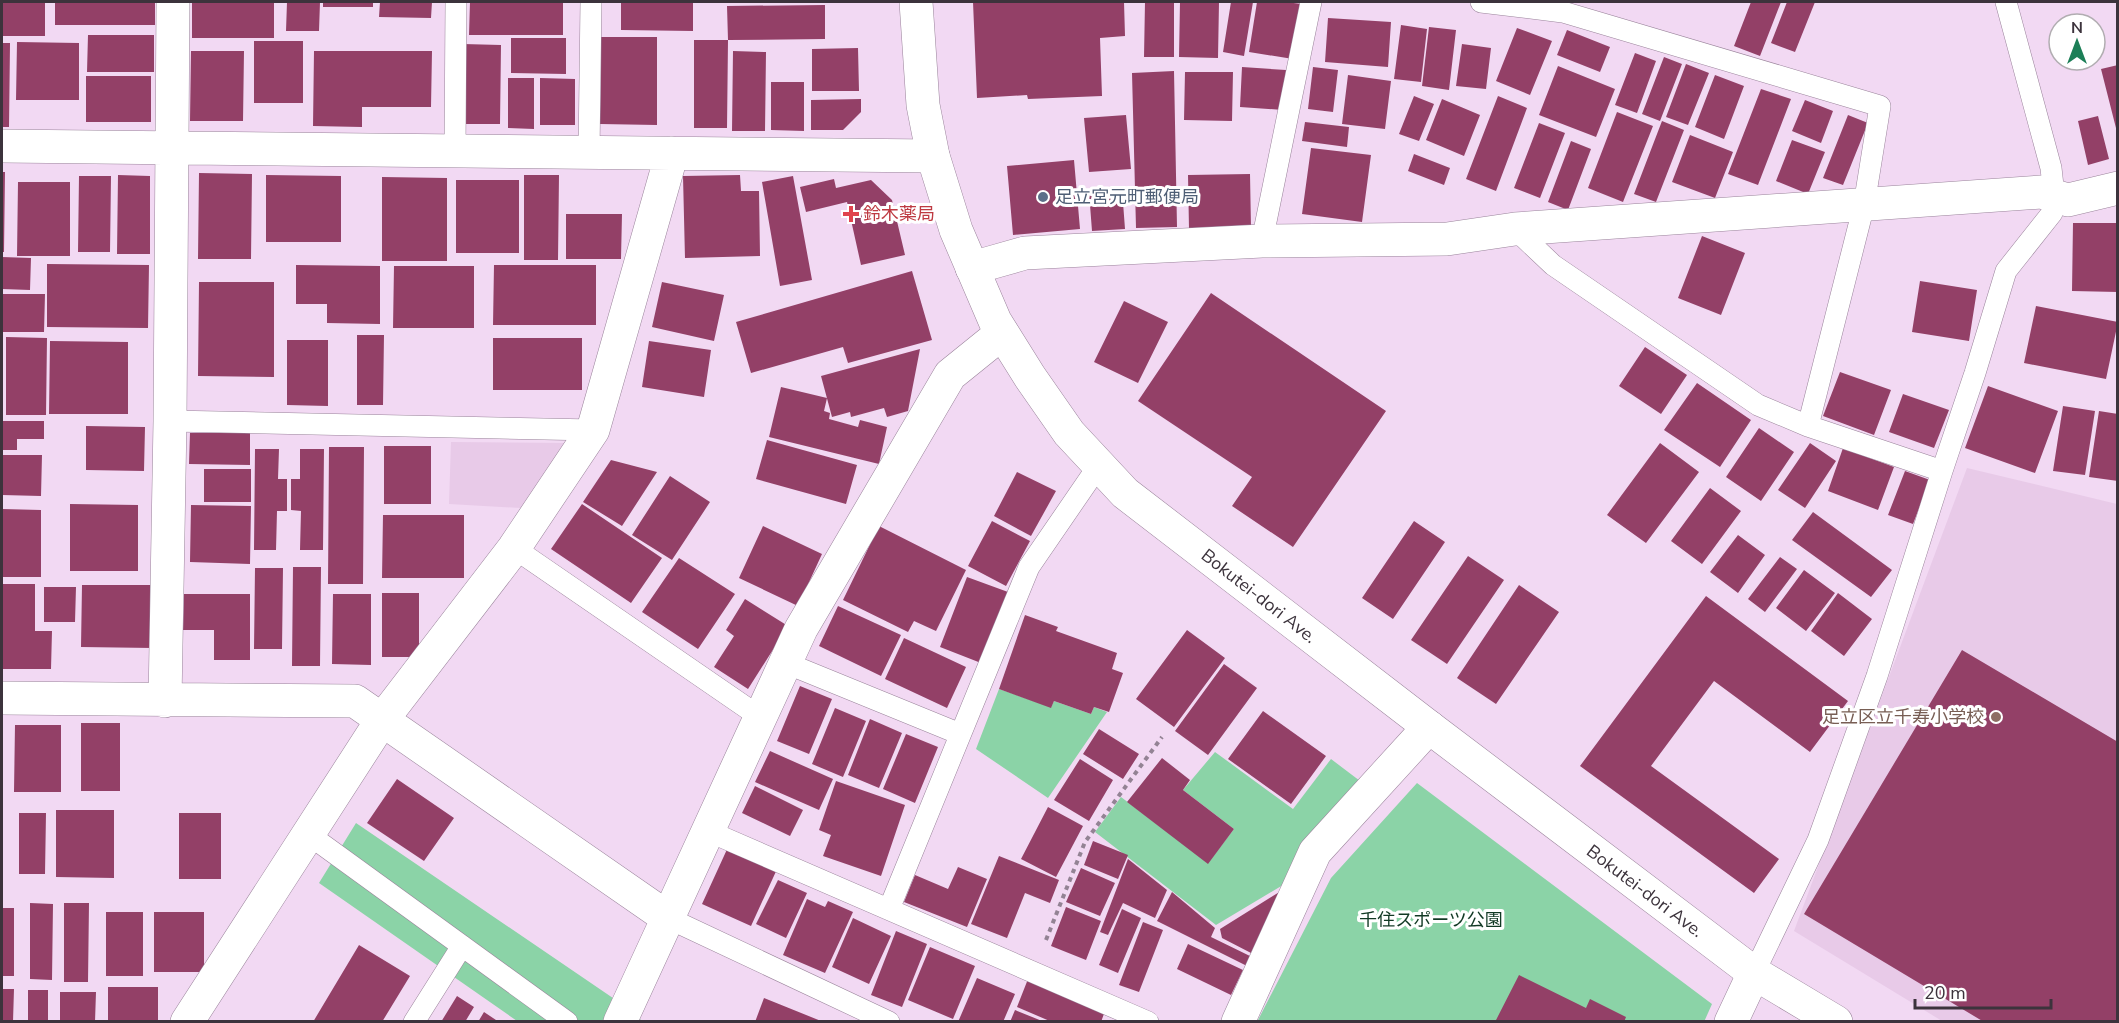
<svg xmlns="http://www.w3.org/2000/svg" width="2119" height="1023" font-family="'Nunito Sans','Noto Sans JP',sans-serif">
<rect width="100%" height="100%" fill="#f2d9f3"/>
<path fill="#e8cae8" d="M 451,442 L 570,443 L 521,508 L 449,504 Z
M 1967,468 L 2117,504 L 2117,1021 L 1942,1021 L 1794,931 Z"/>
<path fill="#8bd3a7" d="M 999,689 L 1051,707 L 1054,701 L 1091,714 L 1094,707 L 1107,712 L 1048,798 L 976,749 Z
M 1215,752 L 1293,809 L 1331,759 L 1364,784 L 1283,885 L 1216,925 L 1095,832 L 1121,797 L 1208,863 L 1234,829 L 1183,790 Z
M 1417,783 L 1712,1004 L 1704,1022 L 1257,1022 L 1331,878 Z
M 356,823 L 632,1011 L 642,1021 L 517,1021 L 319,883 Z"/>
<path fill="#934067" d="M 2,2 L 45,2 L 45,36 L 2,36 Z
M 55,2 L 155,2 L 155,25 L 55,25 Z
M 192,2 L 274,2 L 274,38 L 192,38 Z
M 287,2 L 320,2 L 319,31 L 286,31 Z
M 323,2 L 373,2 L 373,7 L 323,7 Z
M 380,2 L 432,2 L 431,18 L 379,17 Z
M 470,2 L 563,2 L 563,35 L 469,35 Z
M 621,2 L 693,2 L 693,31 L 621,30 Z
M 973,2 L 1124,2 L 1125,36 L 1100,38 L 1102,96 L 1028,99 L 1027,95 L 977,98 Z
M 1145,2 L 1174,2 L 1174,57 L 1144,57 Z
M 1180,2 L 1219,2 L 1218,58 L 1179,57 Z
M 1231,2 L 1253,2 L 1244,56 L 1223,52 Z
M 1257,2 L 1285,2 L 1302,4 L 1293,59 L 1249,52 Z
M 1751,2 L 1781,2 L 1760,56 L 1734,46 Z
M 1787,2 L 1815,2 L 1795,52 L 1771,43 Z
M 825,5 L 825,39 L 728,40 L 727,6 Z
M 1328,18 L 1391,22 L 1388,67 L 1325,62 Z
M 1401,25 L 1427,29 L 1421,82 L 1394,79 Z
M 1429,27 L 1456,30 L 1449,90 L 1422,86 Z
M 1517,28 L 1552,41 L 1530,95 L 1496,81 Z
M 1567,30 L 1610,47 L 1600,72 L 1557,55 Z
M 88,35 L 154,35 L 154,72 L 87,72 Z
M 601,37 L 657,37 L 657,125 L 600,124 Z
M 511,38 L 566,38 L 566,74 L 511,73 Z
M 694,40 L 728,40 L 727,128 L 694,128 Z
M 254,41 L 303,41 L 303,103 L 254,103 Z
M 17,42 L 79,43 L 79,100 L 16,100 Z
M 2,43 L 10,43 L 9,127 L 2,127 Z
M 463,44 L 501,45 L 500,124 L 462,124 Z
M 1462,44 L 1491,48 L 1486,89 L 1456,86 Z
M 858,48 L 859,91 L 812,91 L 812,49 Z
M 191,51 L 244,51 L 243,121 L 190,121 Z
M 314,51 L 432,51 L 431,107 L 362,107 L 362,127 L 313,126 Z
M 733,51 L 766,52 L 765,131 L 732,131 Z
M 1635,53 L 1656,61 L 1637,113 L 1615,105 Z
M 1664,57 L 1682,64 L 1660,121 L 1642,114 Z
M 1686,64 L 1709,73 L 1688,125 L 1666,117 Z
M 2118,65 L 2118,132 L 2117,132 L 2101,69 Z
M 1558,66 L 1615,89 L 1596,137 L 1539,115 Z
M 1242,67 L 1286,70 L 1283,110 L 1240,107 Z
M 1313,67 L 1338,70 L 1333,112 L 1308,109 Z
M 1174,71 L 1177,227 L 1136,228 L 1132,73 Z
M 1185,72 L 1233,72 L 1232,121 L 1184,120 Z
M 1348,75 L 1391,81 L 1385,129 L 1342,124 Z
M 1715,75 L 1744,86 L 1724,139 L 1695,127 Z
M 86,76 L 151,76 L 151,122 L 86,122 Z
M 508,78 L 534,78 L 534,129 L 508,128 Z
M 540,78 L 575,79 L 575,125 L 540,125 Z
M 771,82 L 804,82 L 804,131 L 771,130 Z
M 1761,89 L 1791,99 L 1758,185 L 1728,174 Z
M 1414,96 L 1434,104 L 1419,141 L 1399,134 Z
M 1498,96 L 1527,108 L 1496,191 L 1466,179 Z
M 861,99 L 861,112 L 843,130 L 811,130 L 811,100 Z
M 1442,99 L 1480,115 L 1464,156 L 1426,140 Z
M 1805,100 L 1833,111 L 1821,143 L 1792,131 Z
M 1617,112 L 1653,126 L 1623,202 L 1588,188 Z
M 1126,115 L 1131,169 L 1089,172 L 1084,118 Z
M 1848,115 L 1868,123 L 1843,185 L 1823,178 Z
M 2098,116 L 2109,159 L 2088,165 L 2078,121 Z
M 1662,121 L 1684,130 L 1656,202 L 1634,194 Z
M 1305,122 L 1349,127 L 1347,147 L 1302,141 Z
M 1539,123 L 1565,133 L 1540,198 L 1514,188 Z
M 1690,135 L 1733,152 L 1715,198 L 1672,182 Z
M 1792,140 L 1825,152 L 1808,194 L 1776,181 Z
M 1571,141 L 1591,149 L 1568,210 L 1548,202 Z
M 1311,148 L 1371,155 L 1362,222 L 1302,214 Z
M 1414,154 L 1450,168 L 1444,185 L 1408,171 Z
M 1074,160 L 1080,229 L 1013,235 L 1007,166 Z
M 2,172 L 5,172 L 4,252 L 2,252 Z
M 199,173 L 252,174 L 251,259 L 198,259 Z
M 1250,174 L 1251,228 L 1189,229 L 1188,175 Z
M 118,175 L 150,176 L 150,254 L 117,254 Z
M 266,175 L 341,176 L 341,242 L 266,242 Z
M 524,175 L 559,175 L 558,260 L 524,260 Z
M 740,175 L 741,191 L 759,191 L 760,256 L 685,258 L 683,176 Z
M 79,176 L 111,176 L 110,252 L 78,252 Z
M 793,176 L 812,280 L 780,286 L 762,182 Z
M 382,177 L 447,178 L 447,261 L 382,261 Z
M 834,179 L 836,188 L 871,180 L 892,200 L 905,255 L 861,265 L 847,202 L 806,212 L 800,187 Z
M 456,180 L 519,180 L 519,253 L 456,253 Z
M 18,182 L 70,182 L 70,256 L 17,256 Z
M 1122,189 L 1125,229 L 1092,231 L 1089,192 Z
M 566,214 L 622,214 L 621,259 L 566,259 Z
M 2073,223 L 2118,223 L 2118,292 L 2072,291 Z
M 1702,236 L 1745,253 L 1721,315 L 1678,298 Z
M 2,257 L 31,258 L 30,290 L 2,289 Z
M 47,264 L 149,265 L 148,328 L 47,327 Z
M 296,265 L 380,266 L 380,324 L 327,323 L 327,304 L 296,304 Z
M 494,265 L 596,265 L 596,325 L 493,325 Z
M 394,266 L 474,266 L 474,328 L 393,328 Z
M 912,271 L 932,340 L 848,363 L 843,347 L 751,373 L 736,322 Z
M 1920,281 L 1977,290 L 1969,341 L 1912,332 Z
M 199,282 L 274,282 L 274,377 L 198,376 Z
M 662,282 L 724,295 L 714,341 L 652,327 Z
M 1211,293 L 1386,411 L 1293,547 L 1232,506 L 1252,477 L 1138,401 Z
M 2,294 L 45,294 L 44,332 L 2,332 Z
M 1124,301 L 1168,322 L 1138,383 L 1094,362 Z
M 2036,306 L 2118,322 L 2106,379 L 2024,363 Z
M 357,335 L 384,335 L 383,405 L 357,405 Z
M 6,337 L 47,338 L 46,415 L 6,415 Z
M 493,338 L 582,338 L 582,390 L 493,390 Z
M 287,340 L 328,340 L 328,406 L 287,405 Z
M 50,341 L 128,342 L 128,414 L 49,414 Z
M 649,341 L 711,350 L 704,397 L 642,387 Z
M 1645,347 L 1687,375 L 1661,414 L 1619,386 Z
M 920,349 L 908,411 L 887,417 L 884,408 L 851,417 L 850,412 L 832,417 L 821,376 Z
M 1840,372 L 1891,390 L 1874,435 L 1823,416 Z
M 1697,383 L 1751,420 L 1720,467 L 1664,430 Z
M 1988,386 L 2058,411 L 2035,473 L 1965,448 Z
M 781,387 L 827,398 L 824,411 L 830,413 L 829,419 L 858,427 L 860,420 L 887,427 L 879,464 L 769,437 Z
M 1903,394 L 1949,410 L 1934,448 L 1889,432 Z
M 2063,406 L 2095,411 L 2085,475 L 2053,471 Z
M 2099,411 L 2118,414 L 2118,481 L 2089,477 Z
M 2,421 L 44,421 L 44,439 L 17,439 L 17,450 L 2,450 Z
M 86,426 L 145,427 L 144,471 L 86,470 Z
M 1759,428 L 1794,452 L 1761,501 L 1726,477 Z
M 190,433 L 250,433 L 250,465 L 189,464 Z
M 767,440 L 857,465 L 846,504 L 756,479 Z
M 1660,443 L 1699,472 L 1646,543 L 1607,515 Z
M 1810,443 L 1836,461 L 1805,508 L 1778,490 Z
M 384,446 L 431,446 L 431,504 L 384,504 Z
M 329,447 L 364,447 L 363,584 L 328,584 Z
M 1843,448 L 1894,467 L 1878,510 L 1828,491 Z
M 255,449 L 279,449 L 278,479 L 287,479 L 287,511 L 277,511 L 276,550 L 254,550 Z
M 300,449 L 324,449 L 323,550 L 300,550 L 301,511 L 291,510 L 291,479 L 300,479 Z
M 2,455 L 42,455 L 41,496 L 2,495 Z
M 611,460 L 657,472 L 622,526 L 583,502 Z
M 204,469 L 251,469 L 251,502 L 204,502 Z
M 1905,471 L 1930,480 L 1913,524 L 1888,515 Z
M 1017,472 L 1056,491 L 1031,536 L 994,516 Z
M 670,476 L 710,502 L 672,560 L 632,535 Z
M 1710,488 L 1741,511 L 1702,564 L 1671,541 Z
M 70,504 L 138,505 L 138,571 L 70,571 Z
M 582,504 L 662,558 L 631,603 L 551,549 Z
M 191,505 L 251,506 L 250,564 L 190,562 Z
M 2,509 L 41,510 L 41,577 L 2,577 Z
M 1813,512 L 1892,570 L 1871,597 L 1792,540 Z
M 383,515 L 464,515 L 464,578 L 382,578 Z
M 992,521 L 1030,541 L 1006,586 L 968,566 Z
M 1414,521 L 1445,542 L 1393,619 L 1362,598 Z
M 763,526 L 822,554 L 798,606 L 739,578 Z
M 879,526 L 966,570 L 936,631 L 914,621 L 908,632 L 843,600 Z
M 1738,535 L 1765,555 L 1738,593 L 1710,572 Z
M 1468,556 L 1504,580 L 1447,664 L 1411,640 Z
M 1780,557 L 1797,569 L 1765,612 L 1748,599 Z
M 679,558 L 735,594 L 698,649 L 642,612 Z
M 293,567 L 321,567 L 320,666 L 292,666 Z
M 255,568 L 283,568 L 282,649 L 254,649 Z
M 1804,570 L 1835,593 L 1806,631 L 1776,608 Z
M 967,577 L 1008,592 L 981,663 L 940,647 Z
M 2,584 L 35,584 L 35,631 L 52,631 L 51,669 L 2,669 Z
M 82,585 L 153,585 L 153,648 L 81,647 Z
M 1519,585 L 1559,612 L 1496,704 L 1457,678 Z
M 44,587 L 76,587 L 75,622 L 44,622 Z
M 382,593 L 419,593 L 419,657 L 382,657 Z
M 1838,593 L 1872,619 L 1844,656 L 1811,631 Z
M 184,594 L 250,594 L 250,660 L 214,660 L 214,630 L 183,630 Z
M 333,594 L 371,594 L 371,665 L 332,664 Z
M 1706,596 L 1848,701 L 1810,752 L 1714,681 L 1651,766 L 1779,859 L 1754,893 L 1580,766 Z
M 745,599 L 788,626 L 748,689 L 714,667 L 734,636 L 726,630 Z
M 838,606 L 901,635 L 881,676 L 819,646 Z
M 1025,615 L 1058,627 L 1056,631 L 1117,653 L 1112,669 L 1123,673 L 1109,712 L 1094,707 L 1091,714 L 1054,701 L 1051,708 L 999,689 Z
M 1187,630 L 1225,658 L 1174,727 L 1136,699 Z
M 904,638 L 966,667 L 947,708 L 885,679 Z
M 1962,650 L 2118,742 L 2118,1022 L 1984,1022 L 1804,914 Z
M 1224,664 L 1257,688 L 1208,755 L 1175,731 Z
M 800,686 L 832,699 L 809,754 L 777,741 Z
M 835,708 L 866,721 L 843,777 L 812,764 Z
M 1263,711 L 1326,756 L 1291,804 L 1228,759 Z
M 870,719 L 902,733 L 879,788 L 848,775 Z
M 81,723 L 120,723 L 120,791 L 81,791 Z
M 15,725 L 61,725 L 61,792 L 14,792 Z
M 1099,729 L 1139,754 L 1123,779 L 1083,754 Z
M 906,734 L 938,747 L 915,803 L 883,789 Z
M 770,751 L 833,779 L 819,810 L 755,782 Z
M 1162,758 L 1190,780 L 1183,790 L 1234,829 L 1208,864 L 1127,802 Z
M 1080,759 L 1113,780 L 1089,821 L 1054,800 Z
M 397,779 L 454,818 L 424,861 L 367,823 Z
M 836,781 L 905,805 L 881,876 L 823,856 L 831,835 L 819,830 Z
M 755,786 L 803,810 L 790,836 L 742,813 Z
M 1048,807 L 1083,826 L 1056,877 L 1021,859 Z
M 56,810 L 114,810 L 114,878 L 56,877 Z
M 19,813 L 46,813 L 45,874 L 19,874 Z
M 179,813 L 221,813 L 221,879 L 179,879 Z
M 1093,841 L 1128,855 L 1118,879 L 1084,865 Z
M 729,845 L 778,867 L 751,926 L 702,904 Z
M 999,856 L 1059,880 L 1050,903 L 1025,893 L 1007,938 L 971,924 Z
M 1128,859 L 1167,890 L 1155,918 L 1123,903 L 1108,935 L 1100,932 Z
M 958,867 L 987,879 L 967,927 L 904,902 L 915,875 L 948,889 Z
M 1081,868 L 1115,883 L 1100,916 L 1066,902 Z
M 778,880 L 807,893 L 786,938 L 756,924 Z
M 1281,891 L 1251,953 L 1222,938 L 1220,929 Z
M 1172,892 L 1215,928 L 1211,937 L 1252,957 L 1247,966 L 1157,921 Z
M 807,899 L 825,907 L 828,901 L 853,912 L 825,973 L 783,955 Z
M 30,903 L 53,904 L 52,980 L 30,979 Z
M 64,903 L 89,903 L 88,982 L 64,982 Z
M 1066,907 L 1101,921 L 1086,960 L 1051,946 Z
M 2,908 L 14,908 L 14,976 L 2,976 Z
M 1122,909 L 1141,918 L 1118,973 L 1099,965 Z
M 106,912 L 143,912 L 143,976 L 106,976 Z
M 154,912 L 204,912 L 204,972 L 154,972 Z
M 853,918 L 891,936 L 869,984 L 832,967 Z
M 1143,922 L 1163,930 L 1139,992 L 1119,985 Z
M 896,931 L 927,944 L 902,1007 L 871,995 Z
M 1188,944 L 1243,970 L 1231,995 L 1177,969 Z
M 359,945 L 410,976 L 382,1022 L 313,1022 Z
M 930,947 L 975,966 L 953,1019 L 908,1000 Z
M 1519,975 L 1586,1008 L 1590,999 L 1626,1017 L 1624,1022 L 1495,1022 Z
M 977,978 L 1015,994 L 1003,1022 L 958,1022 Z
M 1028,979 L 1105,1011 L 1101,1022 L 1052,1022 L 1017,1007 Z
M 108,987 L 158,987 L 158,1022 L 108,1022 Z
M 2,989 L 14,989 L 13,1022 L 2,1022 Z
M 28,990 L 48,990 L 48,1022 L 28,1022 Z
M 60,992 L 96,992 L 95,1022 L 60,1022 Z
M 457,996 L 474,1007 L 465,1022 L 441,1022 Z
M 764,998 L 821,1021 L 821,1022 L 755,1022 Z
M 1015,1010 L 1042,1021 L 1042,1022 L 1010,1022 Z
M 484,1012 L 499,1022 L 478,1022 Z"/>
<g fill="none" stroke-linecap="round" stroke-linejoin="round">
<defs>
<path id="service" d="M 1481,2 L 1563,12 L 1880,106 L 1864,205 L 1808,426 L 1942,471
M 455,151 L 456,2
M 589,153 L 591,2
M 1515,229 L 1553,265 L 1758,405 L 1808,426
M 1262,241 L 1311,2
M 170,421 L 593,430
M 514,548 L 760,717
M 786,663 L 960,734
M 708,831 L 1148,1022
M 308,834 L 567,1022
M 889,909 L 1029,567 L 1099,465
M 668,918 L 889,1022
M 1754,973 L 1818,840 L 1877,676 L 1942,471 L 1975,373 L 2006,271 L 2052,213 L 2054,195 L 2051,168 L 2006,2
M 414,1022 L 462,946"/>
<path id="minor" d="M 2,146 L 933,156
M 972,268 L 1025,253 L 1262,241 L 1447,239 L 1515,229 L 2041,192 L 2068,200 L 2118,188
M 2,698 L 355,701 L 668,918
M 165,701 L 170,421 L 173,2
M 187,1022 L 382,720 L 514,548 L 593,430 L 672,153
M 620,1022 L 801,629 L 950,375 L 1002,333
M 1238,1022 L 1315,852 L 1429,727
M 1731,1022 L 1754,973"/>
<path id="secondary" d="M 916,2 L 923,105 L 933,156 L 956,230 L 995,321 L 1030,377 L 1069,433 L 1125,493 L 1429,727 L 1754,973 L 1836,1022"/>
</defs>
<use href="#service" stroke="#9a849b" stroke-width="22"/>
<use href="#minor" stroke="#9a849b" stroke-width="34"/>
<use href="#secondary" stroke="#9a849b" stroke-width="34"/>
<path stroke="#938394" stroke-width="4" stroke-dasharray="4.5 4.5" stroke-linecap="butt" d="M 1046,940 L 1085,842 L 1162,737"/>
<use href="#service" stroke="#fff" stroke-width="21"/>
<use href="#minor" stroke="#fff" stroke-width="33"/>
<use href="#secondary" stroke="#fff" stroke-width="33"/>
</g>
<circle fill="#5c6f8a" stroke="#fff" stroke-width="2" cx="1043" cy="197" r="6"/>
<path fill="#e0444e" stroke="#fff" stroke-width="2" d="M848 205h6v6h6v6h-6v6h-6v-6h-6v-6h6z"/>
<circle fill="#8d6e63" stroke="#fff" stroke-width="2" cx="1996" cy="717" r="6"/>
<g text-anchor="middle" stroke-width="6" stroke-linejoin="round" paint-order="stroke">
<g font-size="18" fill="#4e5e75" stroke="#fff" text-anchor="start">
<text x="1055" y="203">足立宮元町郵便局</text>
</g>
<g font-size="18" fill="#be3a42" stroke="#fff" text-anchor="start">
<text x="863" y="220">鈴木薬局</text>
</g>
<g font-size="18" fill="#3c333c" stroke="#fff">
<text transform="translate(1259 596) rotate(38)" y="6">Bokutei-dori Ave.</text>
<text transform="translate(1645 891) rotate(37)" y="6">Bokutei-dori Ave.</text>
</g>
<g font-size="18" fill="#785e54" stroke="#fff" text-anchor="end">
<text x="1984" y="723">足立区立千寿小学校</text>
</g>
<g font-size="18" fill="#113924" stroke="#fff">
<text x="1431" y="926">千住スポーツ公園</text>
</g>
</g>
<rect width="2119" height="1023" fill="none" stroke="#3c333c" stroke-width="6"/>
<g transform="translate(2077 42)"><circle r="28" fill="#ffffff" stroke="#b1adb1" stroke-width="1.5"/>
<path d="M0-4.5L10 22L0 15L-10 22Z" fill="#1c7f57"/>
<text y="-9" font-size="16" font-weight="bold" text-anchor="middle" fill="#3c333c">N</text>
</g>
<path d="M1915 999v9h136v-9" fill="none" stroke="#3c333c" stroke-width="3"/>
<text x="1924" y="999" font-size="18" fill="#3c333c" stroke="#ffffff" stroke-width="4.5" paint-order="stroke">20 m</text>
</svg>
